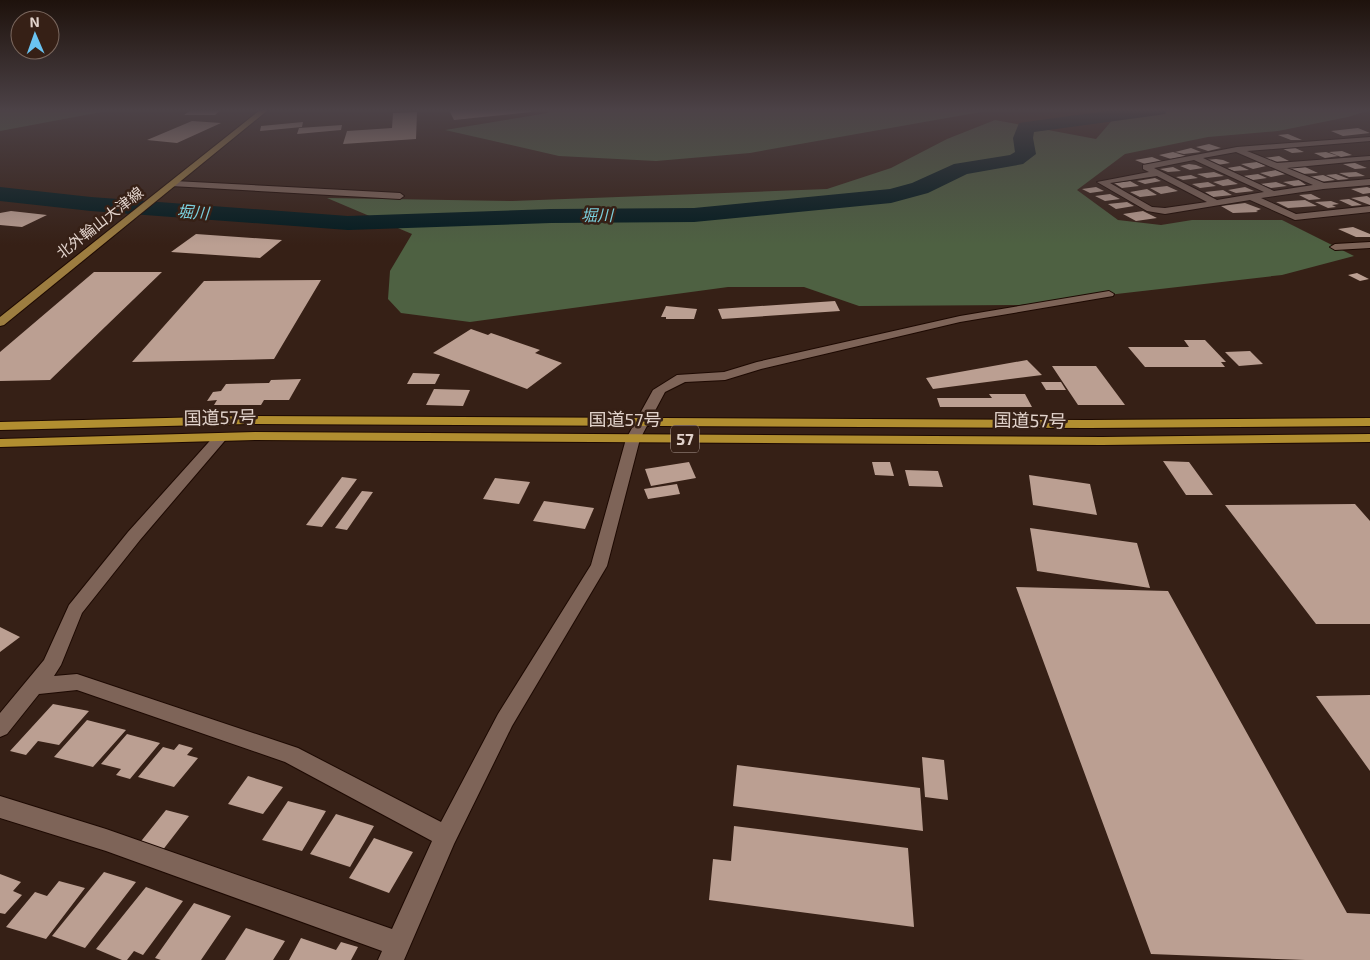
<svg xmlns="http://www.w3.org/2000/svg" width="1370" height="960" font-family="'Exo 2','Noto Sans JP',sans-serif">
<rect width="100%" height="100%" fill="#362016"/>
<path fill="#4e6142" d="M 0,110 L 112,110 L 0,131 Z
M 548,110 L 992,110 L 750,153 L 656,161 L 559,156 L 445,130 L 548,113 Z
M 1121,110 L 1370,110 L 1348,117 L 1278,131 L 1208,137 L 1125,154 L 1077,190 L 1118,220 L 1161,225 L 1192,220 L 1282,220 L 1354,256 L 1282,275 L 1020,305 L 859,306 L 804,287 L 728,287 L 470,322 L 401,313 L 388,299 L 390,271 L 412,234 L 327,198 L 512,201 L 827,189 L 891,168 L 947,139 L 995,120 L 1096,139 Z"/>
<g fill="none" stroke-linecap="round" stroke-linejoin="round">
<path fill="#021b1f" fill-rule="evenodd" d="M 1113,110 L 1168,110 L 1165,114 L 1159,115 L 1034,132 L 1033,138 L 1036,154 L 1023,164 L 967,174 L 928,193 L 891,203 L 694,222 L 551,223 L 348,230 L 91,211 L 0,201 L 0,187 L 91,197 L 348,216 L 551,209 L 694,208 L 890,189 L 912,183 L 954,164 L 1010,155 L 1015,152 L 1013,138 L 1019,123 Z"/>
</g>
<path fill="#bb9f92" d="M 191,110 L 221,110 L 215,115 L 184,115 Z
M 449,110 L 531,110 L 531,112 L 454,120 Z
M 417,112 L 416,139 L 343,144 L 347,131 L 392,128 L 393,113 Z
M 192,121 L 221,123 L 177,143 L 147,140 Z
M 303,122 L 302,127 L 260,131 L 261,126 Z
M 342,125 L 341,130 L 297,134 L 299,128 Z
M 1358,128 L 1370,133 L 1343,136 L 1331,131 Z
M 1288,134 L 1302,140 L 1291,140 L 1278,135 Z
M 1209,144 L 1221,148 L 1208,151 L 1196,147 Z
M 1293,147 L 1304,152 L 1292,153 L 1281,148 Z
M 1191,148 L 1201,152 L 1184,154 L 1175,152 Z
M 1342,151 L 1352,155 L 1341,157 L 1329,152 Z
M 1173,152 L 1186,156 L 1171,159 L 1159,155 Z
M 1326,152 L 1338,156 L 1325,158 L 1314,153 Z
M 1279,156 L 1289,161 L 1272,162 L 1263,158 Z
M 1152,157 L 1162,161 L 1145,164 L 1135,160 Z
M 1216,159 L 1223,160 L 1230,163 L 1217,165 L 1206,160 Z
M 1257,162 L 1266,166 L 1253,169 L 1241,164 Z
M 1355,163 L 1367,168 L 1355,169 L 1343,164 Z
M 1189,164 L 1196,165 L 1203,168 L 1190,170 L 1180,166 Z
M 1240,166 L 1249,170 L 1234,171 L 1227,168 Z
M 1173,167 L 1181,171 L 1168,172 L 1160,169 Z
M 1305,167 L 1318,173 L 1302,174 L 1289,168 Z
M 1276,170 L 1286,174 L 1271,177 L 1260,173 Z
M 1214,172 L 1224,176 L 1207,178 L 1197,174 Z
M 1356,172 L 1365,176 L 1349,177 L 1339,173 Z
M 1258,174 L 1267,178 L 1253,180 L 1243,176 Z
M 1336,174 L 1349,179 L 1338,180 L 1326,175 Z
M 1191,175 L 1198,178 L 1183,180 L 1176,177 Z
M 1323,175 L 1335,180 L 1320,182 L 1308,177 Z
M 1155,178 L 1161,181 L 1145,184 L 1137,181 Z
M 1228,179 L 1238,184 L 1223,186 L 1213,182 Z
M 1299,180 L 1306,185 L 1294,186 L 1283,182 Z
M 1130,181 L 1139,186 L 1122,188 L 1114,183 Z
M 1208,182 L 1216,186 L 1200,188 L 1192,184 Z
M 1276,182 L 1287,186 L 1271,188 L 1260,184 Z
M 1167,186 L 1178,191 L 1161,194 L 1150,188 Z
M 1096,187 L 1104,191 L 1090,193 L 1082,189 Z
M 1245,187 L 1254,191 L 1236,193 L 1228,190 Z
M 1367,187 L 1370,188 L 1370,193 L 1363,194 L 1351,189 Z
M 1147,189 L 1157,195 L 1140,197 L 1130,192 Z
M 1223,190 L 1232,195 L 1213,197 L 1205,192 Z
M 1110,194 L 1120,199 L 1105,201 L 1095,196 Z
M 1311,194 L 1321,199 L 1309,200 L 1299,195 Z
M 1367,196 L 1370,198 L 1370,205 L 1351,198 Z
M 1349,199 L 1362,205 L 1352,206 L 1339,200 Z
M 1305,200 L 1317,206 L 1288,208 L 1276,202 Z
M 1331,201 L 1339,204 L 1332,205 L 1336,207 L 1328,208 L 1315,202 Z
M 1127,202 L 1134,206 L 1116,209 L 1108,204 Z
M 1245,203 L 1261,209 L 1256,211 L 1258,212 L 1233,213 L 1221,206 Z
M 11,211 L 47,215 L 22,227 L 0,225 L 0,213 Z
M 1143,211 L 1157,218 L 1136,221 L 1123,214 Z
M 1353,227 L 1370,234 L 1370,237 L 1356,237 L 1338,229 Z
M 196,234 L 282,240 L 260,258 L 171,252 Z
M 94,272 L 162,272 L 50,380 L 0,381 L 0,352 Z
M 1357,273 L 1369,279 L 1360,281 L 1348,275 Z
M 321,280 L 274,359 L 132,362 L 204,281 Z
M 835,301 L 840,311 L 722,319 L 718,309 Z
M 666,306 L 697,309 L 694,319 L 666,319 L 666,317 L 661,317 Z
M 471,329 L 488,335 L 491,333 L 540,350 L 535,353 L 562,363 L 527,389 L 433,353 Z
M 1184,340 L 1205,340 L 1226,362 L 1221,362 L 1225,367 L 1145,367 L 1128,347 L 1189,347 Z
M 1250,351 L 1263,364 L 1239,366 L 1225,352 Z
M 1027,360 L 1042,375 L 933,389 L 926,378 Z
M 1052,366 L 1096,366 L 1125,405 L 1078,405 Z
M 413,373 L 440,374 L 435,384 L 407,384 Z
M 301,379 L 289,400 L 264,400 L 261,405 L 214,405 L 217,400 L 207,401 L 213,392 L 221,391 L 226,384 L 269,383 L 271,380 Z
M 1041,382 L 1061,382 L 1066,390 L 1046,390 Z
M 434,389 L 470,390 L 463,406 L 426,405 Z
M 989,394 L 1025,394 L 1032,407 L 940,407 L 937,398 L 992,398 Z
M 1163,461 L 1189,462 L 1213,495 L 1186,495 Z
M 689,462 L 696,478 L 651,486 L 645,469 Z
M 872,462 L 890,462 L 894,476 L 875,475 Z
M 905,470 L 938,471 L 943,487 L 909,486 Z
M 1029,475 L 1090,484 L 1097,515 L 1033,505 Z
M 342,477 L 357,479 L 322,527 L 306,525 Z
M 495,478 L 530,482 L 519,504 L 483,499 Z
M 677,484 L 680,494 L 648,499 L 644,489 Z
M 362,491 L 373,492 L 347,530 L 335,528 Z
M 544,501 L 594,508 L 585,529 L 533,521 Z
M 1355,504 L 1370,521 L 1370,624 L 1316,624 L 1225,505 Z
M 1030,528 L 1137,543 L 1150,588 L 1037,571 Z
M 1016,587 L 1168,591 L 1347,913 L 1370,914 L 1370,960 L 1305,960 L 1151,954 Z
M 0,627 L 20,637 L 0,652 Z
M 1370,695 L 1370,771 L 1316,696 Z
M 53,704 L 89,711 L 59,745 L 38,741 L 26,755 L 10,751 Z
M 87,720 L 126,730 L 93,767 L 54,757 Z
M 127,734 L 160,743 L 130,779 L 116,775 L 121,769 L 101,764 Z
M 179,744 L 193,748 L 187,755 L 198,758 L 174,787 L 138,777 L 163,747 L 174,750 Z
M 922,757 L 944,760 L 948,800 L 925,797 Z
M 737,765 L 920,788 L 923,831 L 733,806 Z
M 248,776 L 283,787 L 263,814 L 228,804 Z
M 288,801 L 326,811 L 302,851 L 262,840 Z
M 166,810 L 189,816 L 162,851 L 138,845 Z
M 336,814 L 374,826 L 350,867 L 310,854 Z
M 734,826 L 908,848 L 914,927 L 709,900 L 713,859 L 731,861 Z
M 374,838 L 413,852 L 389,893 L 349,878 Z
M 104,872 L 136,882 L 85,948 L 52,936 Z
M 0,874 L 21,882 L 13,891 L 22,895 L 5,914 L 0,913 Z
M 59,881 L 85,888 L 46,939 L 6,927 L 35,892 L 47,896 Z
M 146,887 L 183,901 L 143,955 L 134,951 L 127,960 L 122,960 L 96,949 Z
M 194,903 L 231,916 L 201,960 L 161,960 L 155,958 Z
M 246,928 L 285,941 L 273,960 L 225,960 Z
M 301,938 L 336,950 L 341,942 L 358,947 L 351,960 L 289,960 Z"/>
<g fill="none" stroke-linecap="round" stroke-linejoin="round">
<defs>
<path id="minor" d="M 1370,137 L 1370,141 L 1247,151 L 1277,163 L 1370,156 L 1370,160 L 1287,168 L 1324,183 L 1370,179 L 1370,185 L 1323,189 L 1261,198 L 1296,214 L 1370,206 L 1370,212 L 1295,220 L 1250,200 L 1165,214 L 1147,211 L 1097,182 L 1149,172 L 1143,169 L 1143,165 L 1237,147 ZM 1236,152 L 1313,185 L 1274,191 L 1203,158 ZM 1194,160 L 1264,192 L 1217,200 L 1154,168 ZM 1157,176 L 1207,202 L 1165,208 L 1152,207 L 1110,183 Z
M 174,181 L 400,193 L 404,196 L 400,199 L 171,186 L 170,184 Z
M 1370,242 L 1370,248 L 1335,250 L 1330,247 L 1335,244 Z
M 1109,291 L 1114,294 L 1113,296 L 960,322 L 761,369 L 725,380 L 685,382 L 665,392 L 640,439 L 607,566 L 512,726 L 454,844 L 404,960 L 378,960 L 382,951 L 106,851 L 0,818 L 0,796 L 106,829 L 392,929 L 432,841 L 285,762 L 77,690 L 39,694 L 7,734 L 0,737 L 0,713 L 44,660 L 69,605 L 128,532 L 216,434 L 221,433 L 228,437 L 140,540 L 82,613 L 61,665 L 54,676 L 77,674 L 298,748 L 441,822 L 498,714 L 591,565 L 626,439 L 653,390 L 677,375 L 724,372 L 757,362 L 960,316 Z"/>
<path id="major" d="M 260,110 L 268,110 L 4,325 L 0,326 L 0,317 Z"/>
<path id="highway" d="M 249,416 L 1089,420 L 1370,418 L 1370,426 L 1089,428 L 249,424 L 0,430 L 0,422 Z
M 255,432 L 1102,437 L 1370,434 L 1370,442 L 1102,445 L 255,440 L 0,447 L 0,439 Z"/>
</defs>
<use href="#minor" stroke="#1d0902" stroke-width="2"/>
<use href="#major" stroke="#1d0902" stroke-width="2"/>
<use href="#highway" stroke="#1d0902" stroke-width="2"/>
<use href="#minor" fill="#7e6458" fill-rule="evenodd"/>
<use href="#major" fill="#9d7d40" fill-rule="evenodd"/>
<use href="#highway" fill="#b18e30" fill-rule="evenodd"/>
</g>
<linearGradient id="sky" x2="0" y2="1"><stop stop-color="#1e120c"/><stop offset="0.45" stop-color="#4c4247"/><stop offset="1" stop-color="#4c4247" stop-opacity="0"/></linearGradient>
<rect width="1370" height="245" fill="url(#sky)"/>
<g text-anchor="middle" stroke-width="5" stroke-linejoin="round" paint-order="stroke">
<g font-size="15" fill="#e1d2cb" stroke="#362016">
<text transform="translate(100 223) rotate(-38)" y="5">北外輪山大津線</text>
</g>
<g font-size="16" font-style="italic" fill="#7acedc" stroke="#362016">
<text transform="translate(193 212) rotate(4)" y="6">堀川</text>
<text x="597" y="221">堀川</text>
</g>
<rect fill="#362016" stroke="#ae9d95" stroke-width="1" x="671" y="425.5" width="28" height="27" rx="4"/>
<g font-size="16" font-weight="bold" fill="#e1d2cb">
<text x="685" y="445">57</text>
</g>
<g font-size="18" fill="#e1d2cb" stroke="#362016">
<text transform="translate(220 418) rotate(-1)" y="6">国道57号</text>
<text x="625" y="426">国道57号</text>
<text transform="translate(1030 421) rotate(1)" y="6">国道57号</text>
</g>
</g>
<g transform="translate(35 35) rotate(358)"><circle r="24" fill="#362016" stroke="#7a675e"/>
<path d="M0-4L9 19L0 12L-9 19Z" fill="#6ac3f1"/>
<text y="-8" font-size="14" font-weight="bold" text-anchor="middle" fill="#e1d2cb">N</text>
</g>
</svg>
